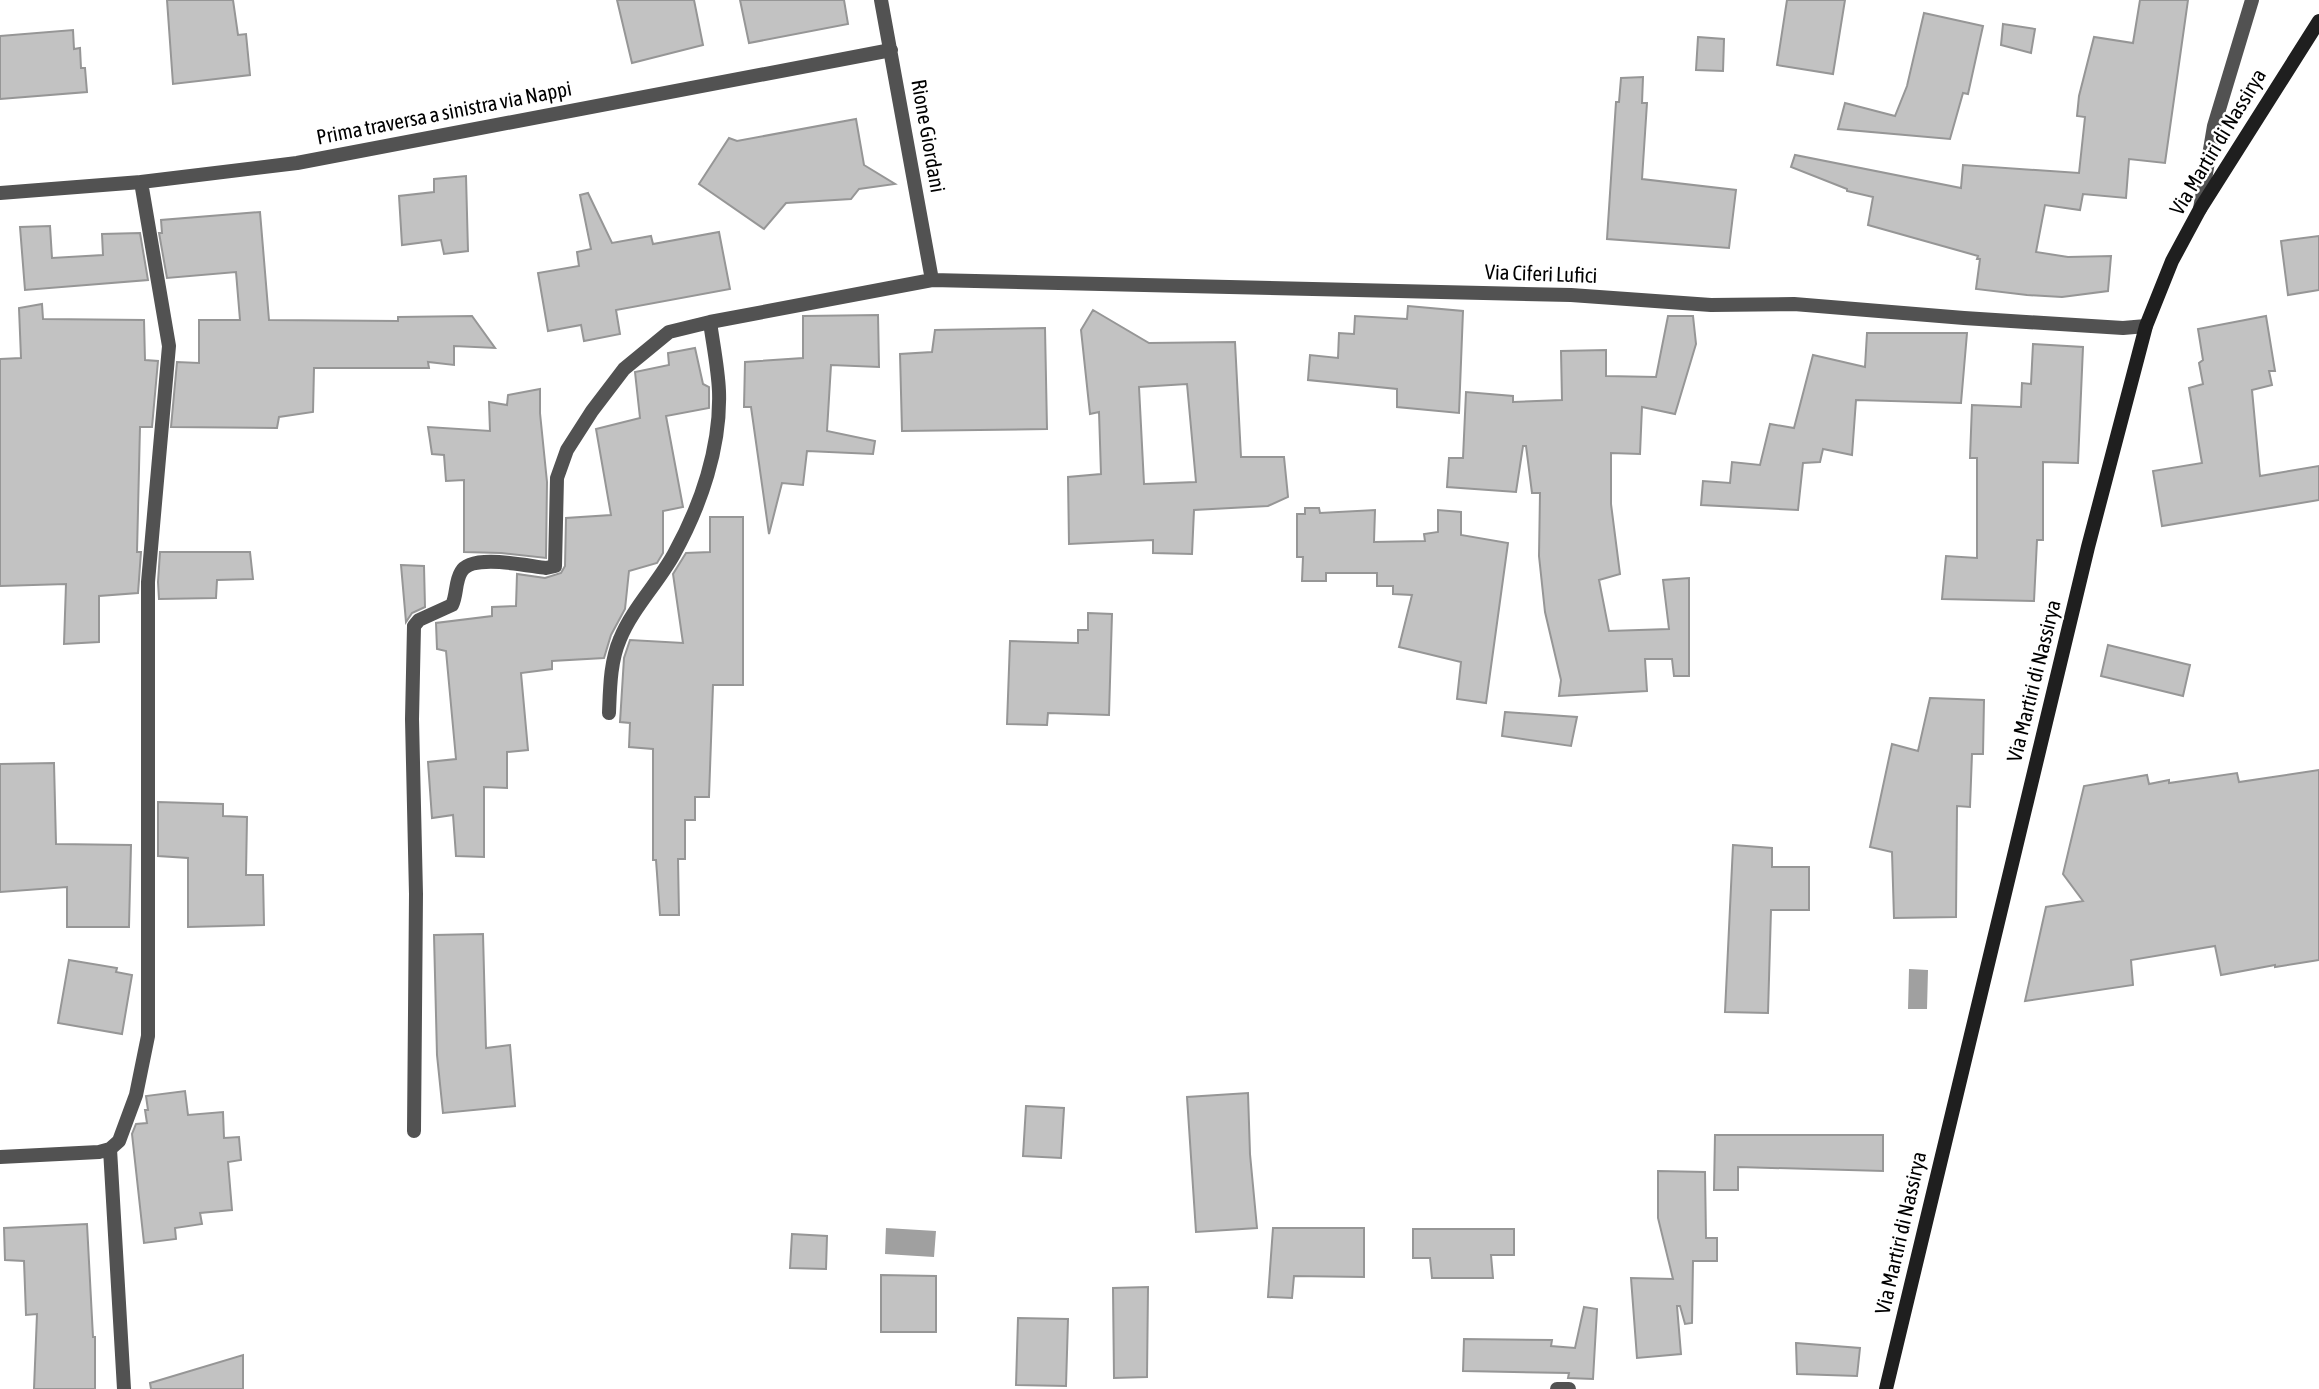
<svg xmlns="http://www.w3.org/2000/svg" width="2319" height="1389" font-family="'Asap Condensed',sans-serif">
<rect width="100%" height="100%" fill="#fff"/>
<path fill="#a0a0a0" d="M 1909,969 L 1928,970 L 1927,1009 L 1908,1009 Z
M 886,1228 L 936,1231 L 934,1257 L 885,1254 Z"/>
<path fill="#c2c2c2" stroke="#969696" stroke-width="2" fill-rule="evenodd" d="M 167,0 L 233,0 L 238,35 L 246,34 L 250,75 L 173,84 Z
M 617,0 L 694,0 L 703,45 L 632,63 Z
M 740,0 L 844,0 L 848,24 L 749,43 Z
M 1787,0 L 1845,0 L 1833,74 L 1777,65 Z
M 2140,0 L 2188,0 L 2165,163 L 2129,159 L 2126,198 L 2083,194 L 2080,210 L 2045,205 L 2036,252 L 2068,257 L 2111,256 L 2108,291 L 2062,297 L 2027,295 L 1976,289 L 1980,259 L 1977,259 L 1978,256 L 1868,225 L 1873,197 L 1847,191 L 1847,189 L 1791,167 L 1795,155 L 1961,188 L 1963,165 L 2079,173 L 2085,117 L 2077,116 L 2079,96 L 2094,37 L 2133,43 Z
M 1924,13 L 1983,26 L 1968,94 L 1963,93 L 1950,139 L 1838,129 L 1845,103 L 1895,116 L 1907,86 Z
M 2003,24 L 2035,29 L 2031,53 L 2001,45 Z
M 73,30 L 74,49 L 80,48 L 81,68 L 85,68 L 87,92 L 0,99 L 0,36 Z
M 1698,37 L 1724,39 L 1723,71 L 1696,70 Z
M 1643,77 L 1642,103 L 1647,103 L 1642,179 L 1736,190 L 1729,248 L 1607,239 L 1616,102 L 1619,102 L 1621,78 Z
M 856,119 L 864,165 L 895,184 L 859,189 L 851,199 L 786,203 L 764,229 L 699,184 L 729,138 L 737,141 Z
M 466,176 L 468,251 L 444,254 L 441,240 L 402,245 L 399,196 L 434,192 L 434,179 Z
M 588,193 L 612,243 L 651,236 L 653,244 L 719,232 L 730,289 L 616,310 L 620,334 L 584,341 L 581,325 L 548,331 L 538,273 L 579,266 L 577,252 L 591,249 L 580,195 Z
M 260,212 L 269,320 L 398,321 L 398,317 L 472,316 L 495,348 L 454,346 L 454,365 L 428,362 L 429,368 L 314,368 L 313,412 L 279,417 L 277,428 L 171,427 L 177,362 L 199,363 L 199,320 L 240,320 L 236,272 L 167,278 L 159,233 L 162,233 L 161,220 Z
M 50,226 L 52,258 L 103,255 L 102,234 L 140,233 L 148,280 L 25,290 L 20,227 Z
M 2319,236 L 2319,290 L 2288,295 L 2281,241 Z
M 42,304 L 43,319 L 144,320 L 145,360 L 158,361 L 152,427 L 140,427 L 137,552 L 141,552 L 138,593 L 99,596 L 99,642 L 64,644 L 66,584 L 0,586 L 0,359 L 21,358 L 19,308 Z
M 1408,306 L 1463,311 L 1459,413 L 1397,407 L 1397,389 L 1308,380 L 1310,355 L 1338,358 L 1339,333 L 1354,334 L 1355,316 L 1407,319 Z
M 1093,310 L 1149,343 L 1235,342 L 1241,457 L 1284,457 L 1288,497 L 1268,506 L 1194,510 L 1192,554 L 1153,553 L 1153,540 L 1069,544 L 1068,477 L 1101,474 L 1099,412 L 1090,414 L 1081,330 ZM 1187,384 L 1196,482 L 1144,484 L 1139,387 Z
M 878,315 L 879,367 L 831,365 L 827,431 L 875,441 L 873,454 L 807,451 L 803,485 L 782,483 L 769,534 L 751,407 L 744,407 L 745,362 L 803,358 L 803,316 Z
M 1668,316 L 1693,316 L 1696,344 L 1675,414 L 1642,407 L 1640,454 L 1611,453 L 1611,504 L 1620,574 L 1599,580 L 1609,631 L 1669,629 L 1663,580 L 1689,578 L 1689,676 L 1674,676 L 1672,659 L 1645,659 L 1647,691 L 1559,696 L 1561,680 L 1545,612 L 1539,556 L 1540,493 L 1532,493 L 1526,446 L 1523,446 L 1516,492 L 1447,487 L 1449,458 L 1463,458 L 1466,392 L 1513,396 L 1513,402 L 1562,400 L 1561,351 L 1606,350 L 1606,376 L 1656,377 Z
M 2266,316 L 2275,371 L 2269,371 L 2272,385 L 2252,390 L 2260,476 L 2319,466 L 2319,500 L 2162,526 L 2153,471 L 2202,463 L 2189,388 L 2203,384 L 2199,363 L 2203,360 L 2198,329 Z
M 1045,328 L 1047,429 L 902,431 L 900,354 L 932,352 L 935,330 Z
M 1867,333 L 1967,333 L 1961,403 L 1856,400 L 1852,455 L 1823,449 L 1820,462 L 1803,463 L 1798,510 L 1701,505 L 1703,481 L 1730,483 L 1732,462 L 1760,465 L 1770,424 L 1794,428 L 1813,355 L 1865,367 Z
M 2033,344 L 2083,347 L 2078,463 L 2043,462 L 2043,540 L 2037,540 L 2034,601 L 1942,599 L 1946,556 L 1977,558 L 1977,458 L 1970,458 L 1972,405 L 2021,407 L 2022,383 L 2031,384 Z
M 695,348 L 703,384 L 709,387 L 709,408 L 666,416 L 683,507 L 663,511 L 663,553 L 657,563 L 629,571 L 625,609 L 611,635 L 604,658 L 552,661 L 552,669 L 521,673 L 528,750 L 507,752 L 507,788 L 484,787 L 484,857 L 456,856 L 453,815 L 432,818 L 428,762 L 456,759 L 446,651 L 437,649 L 436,623 L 492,616 L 492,607 L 516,606 L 517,574 L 545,578 L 561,573 L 565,566 L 566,518 L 611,515 L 596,429 L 640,418 L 635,372 L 669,365 L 668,353 Z
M 540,389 L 540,413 L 547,482 L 546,558 L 501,553 L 464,552 L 464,480 L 446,481 L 444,455 L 432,454 L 428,427 L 490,431 L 489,402 L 507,405 L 508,395 Z
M 1305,508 L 1319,508 L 1320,513 L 1375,510 L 1374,542 L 1425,541 L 1424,534 L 1438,532 L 1438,510 L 1461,512 L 1461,535 L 1508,543 L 1486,703 L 1457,699 L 1461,662 L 1399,647 L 1412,595 L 1393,594 L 1393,586 L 1377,586 L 1377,573 L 1326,573 L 1326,581 L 1302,581 L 1303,557 L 1297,557 L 1297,514 L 1305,514 Z
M 710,517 L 743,517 L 743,685 L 713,685 L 709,797 L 695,797 L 695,820 L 685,820 L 685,859 L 678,859 L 679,915 L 660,915 L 656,860 L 653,860 L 653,749 L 629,747 L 630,723 L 620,722 L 624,658 L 630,640 L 683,643 L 673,574 L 686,553 L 710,552 Z
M 160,552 L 250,552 L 253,579 L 217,580 L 216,598 L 159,599 L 158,582 Z
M 401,565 L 424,566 L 425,607 L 412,613 L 406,622 Z
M 1088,613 L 1112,614 L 1109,715 L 1048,713 L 1047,725 L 1007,724 L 1010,641 L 1078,643 L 1078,630 L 1088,630 Z
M 2108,645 L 2190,665 L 2183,696 L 2101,676 Z
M 1930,698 L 1984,700 L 1983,754 L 1972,754 L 1970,807 L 1957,806 L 1956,917 L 1894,918 L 1892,852 L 1870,847 L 1892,744 L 1918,751 Z
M 1505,712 L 1577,717 L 1571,746 L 1502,736 Z
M 54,763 L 56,844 L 131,845 L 129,927 L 67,927 L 67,887 L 0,892 L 0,764 Z
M 2319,770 L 2319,960 L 2275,967 L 2275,965 L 2221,975 L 2215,946 L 2131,960 L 2133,985 L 2025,1001 L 2046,907 L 2083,901 L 2063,874 L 2084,786 L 2147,775 L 2149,784 L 2169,780 L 2169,783 L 2237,773 L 2239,782 Z
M 158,802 L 223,804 L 223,816 L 247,817 L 246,875 L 263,875 L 264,925 L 188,927 L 188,858 L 158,856 Z
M 1733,845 L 1772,848 L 1772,867 L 1809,867 L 1809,910 L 1771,910 L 1768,1013 L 1725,1012 Z
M 483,934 L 486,1048 L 510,1045 L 515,1106 L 443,1113 L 437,1055 L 434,935 Z
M 69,960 L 117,968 L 116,972 L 132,975 L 122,1034 L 58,1023 Z
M 185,1091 L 188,1115 L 223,1112 L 224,1138 L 239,1137 L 241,1160 L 228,1162 L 232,1210 L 200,1213 L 202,1224 L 175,1228 L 176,1239 L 144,1243 L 132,1134 L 136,1124 L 147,1123 L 145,1110 L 148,1110 L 146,1096 Z
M 1248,1093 L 1250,1154 L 1257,1228 L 1196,1232 L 1187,1097 Z
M 1026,1106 L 1064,1108 L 1061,1158 L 1023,1156 Z
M 1715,1135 L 1883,1135 L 1883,1171 L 1738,1167 L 1738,1190 L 1714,1190 Z
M 1658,1171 L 1705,1172 L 1706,1238 L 1717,1238 L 1717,1261 L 1693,1261 L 1692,1323 L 1685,1324 L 1680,1306 L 1677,1306 L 1681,1354 L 1637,1358 L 1631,1278 L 1673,1279 L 1658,1218 Z
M 87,1224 L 93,1337 L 95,1337 L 95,1389 L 34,1389 L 37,1314 L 26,1315 L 24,1261 L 5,1260 L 4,1228 Z
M 1273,1228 L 1364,1228 L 1364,1277 L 1294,1276 L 1292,1298 L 1268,1297 Z
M 1413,1229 L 1514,1229 L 1514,1255 L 1491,1255 L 1493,1278 L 1432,1278 L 1430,1258 L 1413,1258 Z
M 792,1234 L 827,1236 L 826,1269 L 790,1268 Z
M 881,1275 L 936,1276 L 936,1332 L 881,1332 Z
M 1148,1287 L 1147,1377 L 1114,1378 L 1113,1288 Z
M 1584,1307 L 1597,1309 L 1593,1379 L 1568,1378 L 1569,1373 L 1463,1371 L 1464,1339 L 1552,1340 L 1551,1346 L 1575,1348 Z
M 1018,1318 L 1068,1319 L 1066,1386 L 1016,1385 Z
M 1796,1343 L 1860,1348 L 1857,1376 L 1797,1374 Z
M 243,1355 L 243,1389 L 151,1389 L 150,1383 Z"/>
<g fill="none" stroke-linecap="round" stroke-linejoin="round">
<path stroke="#525252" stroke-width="14" d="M 881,0 L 932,280
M 0,193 L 141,182 L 297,163 L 891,50
M 2200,209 L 2214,126 L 2252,0
M 609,713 C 610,689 610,662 620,639 C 632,609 658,583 674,554 C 701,505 721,447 719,391 C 718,368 713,344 710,322
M 414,1131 L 416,894 L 412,719 L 414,626 L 419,620 L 452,605 C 457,595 455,582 461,572 C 471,553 527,566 546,568 L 555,566 L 557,478 L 567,450 L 592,411 L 624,369 L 669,332 L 710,322 L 932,280 L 1571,295 L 1711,305 L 1794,304 L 1964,318 L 2123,328 L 2146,326
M 110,1149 L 124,1389
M 0,1157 L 99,1152 L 110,1149 L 119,1141 L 136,1095 L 148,1036 L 148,582 L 169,346 L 141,182
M 1557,1389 L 1569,1389"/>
<path stroke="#1f1f1f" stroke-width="14" d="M 1886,1389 L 2088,547 L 2146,326 L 2172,261 L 2200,209 L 2319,21"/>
</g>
<g text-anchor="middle" stroke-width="5" stroke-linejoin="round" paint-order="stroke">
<g font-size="21" fill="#000" stroke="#fff">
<text transform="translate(444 113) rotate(-11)" y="7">Prima traversa a sinistra via Nappi</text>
<text transform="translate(928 136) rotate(80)" y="7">Rione Giordani</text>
<text transform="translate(2218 142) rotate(-59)" y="7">Via Martiri di Nassirya</text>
<text transform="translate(1541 274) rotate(2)" y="7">Via Ciferi Lufici</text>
<text transform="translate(2034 681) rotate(-76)" y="7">Via Martiri di Nassirya</text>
<text transform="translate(1901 1233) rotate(-77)" y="7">Via Martiri di Nassirya</text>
</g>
</g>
</svg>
